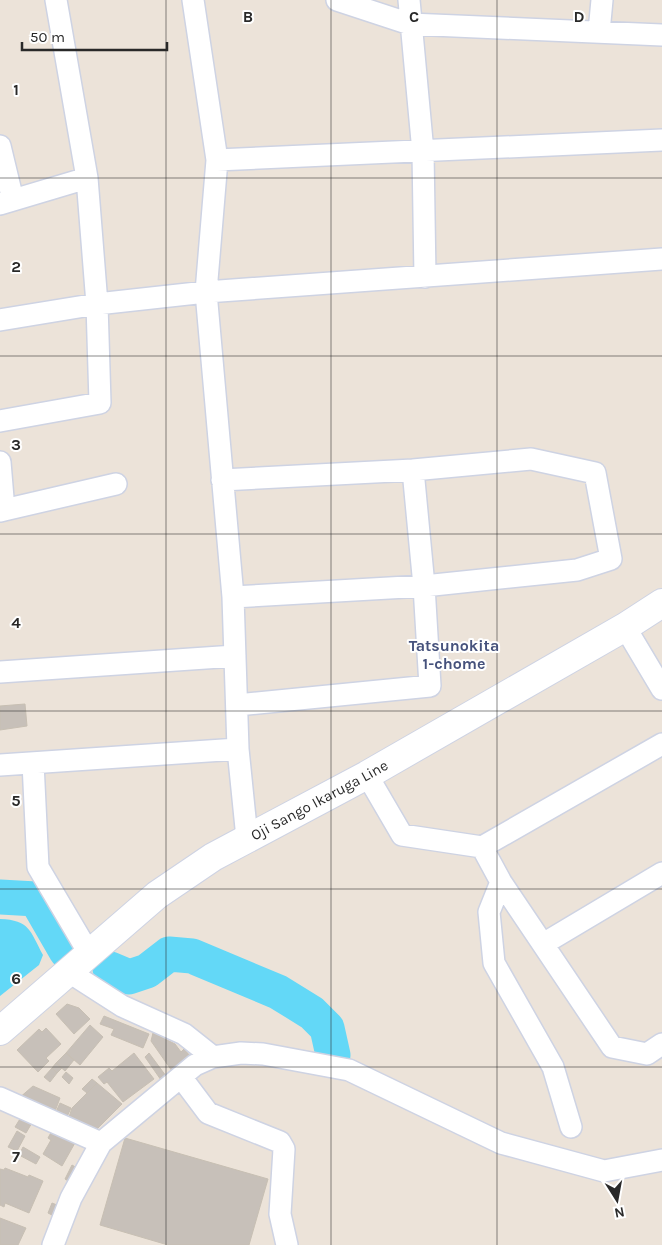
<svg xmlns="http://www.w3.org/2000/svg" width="662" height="1245" font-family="Karla,sans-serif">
<rect width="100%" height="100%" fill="#ece3d9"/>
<path fill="#63d8f7" d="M 0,919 C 30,920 30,931 43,955 L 39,965 L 0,996 Z"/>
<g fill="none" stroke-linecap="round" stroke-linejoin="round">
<path stroke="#63d8f7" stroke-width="35" d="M 0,897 L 36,899 L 66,951
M 110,969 L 129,977 L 147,971 L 169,954 L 192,956 L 278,992 L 312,1013 L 327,1028 L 333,1055"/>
</g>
<path fill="#c7c0b9" stroke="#c7bfb3" d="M 25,704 L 27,726 L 0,730 L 0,706 Z
M 67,1004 L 79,1008 L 90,1019 L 74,1034 L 56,1014 Z
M 104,1016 L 149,1034 L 143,1048 L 111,1035 L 114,1029 L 100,1024 Z
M 90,1025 L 103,1037 L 80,1065 L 66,1053 Z
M 46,1028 L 61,1044 L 46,1058 L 49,1061 L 38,1072 L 17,1050 L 39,1029 L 42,1032 Z
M 153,1033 L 175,1044 L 181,1052 L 184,1049 L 191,1057 L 172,1071 L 151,1041 Z
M 66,1053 L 74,1060 L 65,1071 L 56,1063 Z
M 134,1053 L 154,1079 L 123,1102 L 107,1082 L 104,1084 L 98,1077 L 109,1068 L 112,1071 Z
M 149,1053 L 166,1076 L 161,1080 L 145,1057 Z
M 56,1063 L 62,1068 L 57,1073 L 52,1068 Z
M 52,1068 L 57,1073 L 50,1082 L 44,1077 Z
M 66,1072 L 73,1078 L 69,1084 L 62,1077 Z
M 92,1079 L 97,1083 L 87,1093 L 82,1089 Z
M 97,1083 L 122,1104 L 95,1131 L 68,1120 L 72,1108 Z
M 33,1086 L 60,1098 L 54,1114 L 18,1099 Z
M 60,1103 L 71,1108 L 66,1119 L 55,1114 Z
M 23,1114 L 33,1121 L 26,1133 L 15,1127 Z
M 53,1129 L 76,1141 L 62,1166 L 43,1154 L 51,1140 L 48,1138 Z
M 17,1131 L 25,1136 L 17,1151 L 8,1147 Z
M 125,1138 L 268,1179 L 249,1245 L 168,1245 L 100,1225 Z
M 23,1147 L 40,1157 L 36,1164 L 19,1155 Z
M 72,1165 L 77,1168 L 70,1182 L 65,1179 Z
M 5,1168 L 28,1177 L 29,1175 L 43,1181 L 29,1213 L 5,1203 L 4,1207 L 0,1205 L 0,1169 L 4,1170 Z
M 52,1203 L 57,1205 L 52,1215 L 48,1213 Z
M 0,1218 L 26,1228 L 18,1245 L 0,1245 Z"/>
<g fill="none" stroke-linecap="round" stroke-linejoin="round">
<defs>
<path id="street" d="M 193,0 L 217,160 L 206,292 L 233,597 L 238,749 L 247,838
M 337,0 L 410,24 L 662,35
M 409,0 L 423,152 L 425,277
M 599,32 L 602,0
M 0,146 L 13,200
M 217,160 L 662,140
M 0,204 L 87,178
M 0,320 L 97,304 L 206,292 L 662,259
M 0,421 L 100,403 L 97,304 L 87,178 L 56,0
M 0,462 L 4,510 L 0,511
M 222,480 L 413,470 L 531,459 L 595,473 L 611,559 L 577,570 L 424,586 L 233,597
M 4,510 L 116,484
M 625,627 L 662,689
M 0,672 L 235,656
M 237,705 L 430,686 L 424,586 L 413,470
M 33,763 L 38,867 L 90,955
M 0,765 L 238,749
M 367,775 L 402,835 L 482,847 L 501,882 L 612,1047 L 647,1054 L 662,1044
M 482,847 L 662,744
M 501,882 L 489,912 L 494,963 L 553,1067 L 571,1127
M 543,944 L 662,873
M 69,972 L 122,1006 L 184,1034 L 213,1057
M 181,1077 L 208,1113 L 280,1142 L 284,1149 L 280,1214 L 287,1245
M 0,1098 L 101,1143
M 53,1245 L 71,1198 L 101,1143 L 195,1065 L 213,1057 L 241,1053 L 263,1054 L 349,1070 L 501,1143 L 604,1171 L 662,1160"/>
<g id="secondary">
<path id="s1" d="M 0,1031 L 157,895 L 213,857 L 367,775 L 625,627 L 662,603"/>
</g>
</defs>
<use href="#street" stroke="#ced3e3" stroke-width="24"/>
<use href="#secondary" stroke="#ced3e3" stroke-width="30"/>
<use href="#street" stroke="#fff" stroke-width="21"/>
<use href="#secondary" stroke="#fff" stroke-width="28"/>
</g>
<path fill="none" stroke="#292929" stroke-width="1" stroke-opacity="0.55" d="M 166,0 L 166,1245M 331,0 L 331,1245M 497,0 L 497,1245M 0,178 L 662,178M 0,356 L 662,356M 0,534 L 662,534M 0,711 L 662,711M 0,889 L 662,889M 0,1067 L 662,1067"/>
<g text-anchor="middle" stroke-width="4" stroke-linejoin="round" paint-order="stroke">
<g font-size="15" fill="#292929" stroke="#fff">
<text dy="5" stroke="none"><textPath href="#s1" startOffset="396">Oji Sango Ikaruga Line</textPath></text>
</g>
<g font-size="16" font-weight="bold" fill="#46527c" stroke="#fff">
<text x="454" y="651">Tatsunokita<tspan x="454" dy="18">1-chome</tspan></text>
</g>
</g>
<g font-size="16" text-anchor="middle" font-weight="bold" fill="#292929" stroke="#fff" stroke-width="4" stroke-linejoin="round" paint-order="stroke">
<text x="248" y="22">B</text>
<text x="414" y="22">C</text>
<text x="579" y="22">D</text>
<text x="16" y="95">1</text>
<text x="16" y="272">2</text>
<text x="16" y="450">3</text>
<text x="16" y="628">4</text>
<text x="16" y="806">5</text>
<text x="16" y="984">6</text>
<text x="16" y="1162">7</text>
</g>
<g transform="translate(617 1200) rotate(169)" stroke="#ffffff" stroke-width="4" paint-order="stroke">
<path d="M0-4L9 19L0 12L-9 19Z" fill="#292929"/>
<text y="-8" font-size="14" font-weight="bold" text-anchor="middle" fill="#292929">N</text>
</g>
<path d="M22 42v8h145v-8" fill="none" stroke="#292929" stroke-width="2.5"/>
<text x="30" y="42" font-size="15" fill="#292929" stroke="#ffffff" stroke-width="4" paint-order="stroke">50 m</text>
</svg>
